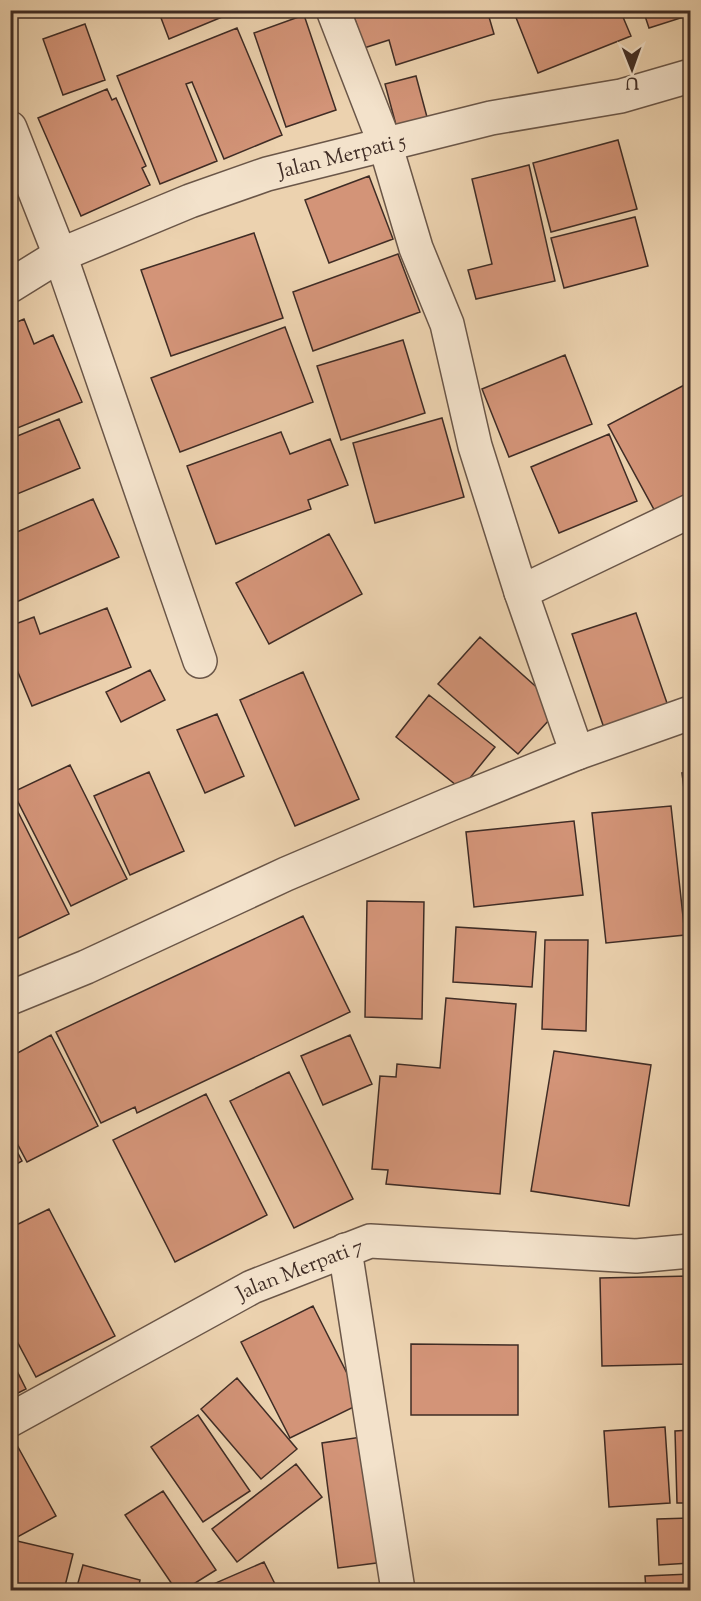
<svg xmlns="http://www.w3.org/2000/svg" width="701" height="1601" font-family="'Sorts Mill Goudy',serif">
<rect width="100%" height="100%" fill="#ecd2af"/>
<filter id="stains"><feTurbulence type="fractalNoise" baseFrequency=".00333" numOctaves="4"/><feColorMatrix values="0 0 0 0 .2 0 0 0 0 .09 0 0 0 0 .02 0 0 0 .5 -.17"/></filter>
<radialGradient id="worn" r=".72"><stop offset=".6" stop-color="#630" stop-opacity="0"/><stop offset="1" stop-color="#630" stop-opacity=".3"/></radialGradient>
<path fill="#d39478" stroke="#3f2c25" stroke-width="1.5" d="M 158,10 L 239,10 L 169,39 Z
M 352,10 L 487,10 L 494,34 L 396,65 L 389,40 L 364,48 Z
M 513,10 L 620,10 L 631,36 L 538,73 Z
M 643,10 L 690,10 L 690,15 L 649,28 Z
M 304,15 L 336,110 L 286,127 L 254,33 Z
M 85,24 L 105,80 L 63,95 L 43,39 Z
M 237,28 L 282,135 L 224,159 L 192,82 L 186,84 L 217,161 L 160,184 L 117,76 Z
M 416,76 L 427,117 L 396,125 L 385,84 Z
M 107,89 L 112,100 L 116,98 L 146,166 L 142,168 L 150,185 L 81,216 L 38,118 Z
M 618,140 L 637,209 L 551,232 L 533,163 Z
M 529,165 L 555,281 L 476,299 L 468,270 L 492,264 L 472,179 Z
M 369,176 L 393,239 L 329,263 L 305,200 Z
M 635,217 L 648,266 L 564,288 L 551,238 Z
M 254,233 L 283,318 L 171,356 L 141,270 Z
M 398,254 L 420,312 L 313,351 L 293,292 Z
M 24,319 L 34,344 L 53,335 L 82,402 L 10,431 L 10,325 Z
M 285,327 L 313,402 L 180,452 L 151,378 Z
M 403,340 L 425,413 L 341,440 L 317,366 Z
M 565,355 L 592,424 L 509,457 L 482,389 Z
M 690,382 L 690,498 L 657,515 L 608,425 Z
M 442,418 L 464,497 L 375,523 L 353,443 Z
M 59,419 L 80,468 L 10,497 L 10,439 Z
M 281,432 L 290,454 L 330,439 L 348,485 L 308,500 L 311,509 L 216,544 L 187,466 Z
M 609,434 L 637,501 L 559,533 L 531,467 Z
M 93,499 L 119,557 L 14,603 L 10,595 L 10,535 Z
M 329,534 L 362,594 L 269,644 L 236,583 Z
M 107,608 L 131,667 L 32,706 L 10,653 L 10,626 L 34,617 L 40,634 Z
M 636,613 L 668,706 L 604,728 L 572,634 Z
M 480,637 L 560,708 L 518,754 L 438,684 Z
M 150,670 L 165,700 L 121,722 L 106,692 Z
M 303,672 L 359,799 L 295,826 L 240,700 Z
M 429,695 L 495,747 L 461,789 L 396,737 Z
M 217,714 L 244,776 L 205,793 L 177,730 Z
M 70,765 L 127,879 L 71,906 L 13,792 Z
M 149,772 L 184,851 L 130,875 L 94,796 Z
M 690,772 L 690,837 L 682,773 Z
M 10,796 L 69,914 L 10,942 Z
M 671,806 L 685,935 L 606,943 L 592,813 Z
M 574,821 L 583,895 L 474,907 L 466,832 Z
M 367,901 L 424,902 L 422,1019 L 365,1017 Z
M 303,916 L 350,1012 L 137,1113 L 135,1107 L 101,1123 L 56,1032 Z
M 456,927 L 536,932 L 532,987 L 453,982 Z
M 545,940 L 588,940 L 586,1031 L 542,1029 Z
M 446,998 L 516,1004 L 500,1194 L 386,1184 L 388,1170 L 372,1169 L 380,1076 L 396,1077 L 397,1064 L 440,1068 Z
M 51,1035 L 98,1126 L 27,1162 L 10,1130 L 10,1052 L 12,1056 Z
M 350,1035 L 372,1084 L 323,1105 L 301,1056 Z
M 554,1051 L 651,1065 L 629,1206 L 531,1191 Z
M 289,1072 L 353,1199 L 294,1228 L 230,1101 Z
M 206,1094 L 267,1215 L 175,1262 L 113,1140 Z
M 10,1138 L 22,1161 L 10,1168 Z
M 49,1209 L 115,1336 L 36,1377 L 10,1328 L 10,1228 Z
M 690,1276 L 690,1364 L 602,1366 L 600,1278 Z
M 313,1306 L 362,1403 L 290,1438 L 241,1342 Z
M 411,1344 L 518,1345 L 518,1415 L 411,1415 Z
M 10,1357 L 26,1389 L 10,1397 Z
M 237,1378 L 297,1449 L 261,1479 L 201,1409 Z
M 198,1415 L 250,1491 L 203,1522 L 151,1447 Z
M 665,1427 L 670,1503 L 609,1507 L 604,1431 Z
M 690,1430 L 690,1503 L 677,1503 L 675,1431 Z
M 368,1436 L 384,1562 L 338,1568 L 322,1443 Z
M 13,1438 L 56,1516 L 10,1541 L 10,1440 Z
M 296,1464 L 322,1497 L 237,1562 L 212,1529 Z
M 163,1491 L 216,1570 L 184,1590 L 176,1590 L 125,1515 Z
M 690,1518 L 690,1563 L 659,1565 L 657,1519 Z
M 17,1541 L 73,1554 L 64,1590 L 10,1590 L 10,1567 Z
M 264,1562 L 278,1590 L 205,1590 L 204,1588 Z
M 83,1565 L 140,1580 L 138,1590 L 76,1590 Z
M 690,1574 L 690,1590 L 646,1590 L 645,1576 Z"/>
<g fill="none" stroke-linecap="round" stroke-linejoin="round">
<defs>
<g id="minor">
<path d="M 333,10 L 385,144 L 416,248 L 447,324 L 475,446 L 521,592 L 690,511"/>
<path d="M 10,128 L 60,255 L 200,661"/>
<path id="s1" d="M 10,286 L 60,255 L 190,201 L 267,174 L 491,118 L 621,96 L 690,76"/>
<path d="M 521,592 L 577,753"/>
<path d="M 10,998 L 86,967 L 286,874 L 448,805 L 577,753 L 690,713"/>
<path d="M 345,1250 L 398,1590"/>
<path id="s2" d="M 10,1420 L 252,1287 L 370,1241 L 636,1256 L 690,1251"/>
</g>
</defs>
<use href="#minor" stroke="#6a5648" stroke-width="36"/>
<use href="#minor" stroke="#f3e2cb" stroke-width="33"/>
</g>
<g text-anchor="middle" stroke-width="4.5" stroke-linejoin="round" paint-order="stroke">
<g font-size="21" fill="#3f2c25" stroke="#f3e2cb">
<text dy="7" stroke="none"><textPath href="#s1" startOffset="358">Jalan Merpati 5</textPath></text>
<text dy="7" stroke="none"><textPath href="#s2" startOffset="327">Jalan Merpati 7</textPath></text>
</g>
</g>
<rect width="701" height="1601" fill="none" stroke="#ecd2af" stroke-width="36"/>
<rect x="12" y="12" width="677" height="1577" fill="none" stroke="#3f2c25" stroke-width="3"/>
<rect x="18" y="18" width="665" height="1565" fill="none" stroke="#3f2c25" stroke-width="1.5"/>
<g transform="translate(632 69) rotate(179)" stroke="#f3e2cb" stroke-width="4.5" paint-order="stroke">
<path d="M0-4.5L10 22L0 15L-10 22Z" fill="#3f2c25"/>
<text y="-9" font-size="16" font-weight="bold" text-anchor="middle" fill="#3f2c25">U</text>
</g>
<rect width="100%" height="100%" filter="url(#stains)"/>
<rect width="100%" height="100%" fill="url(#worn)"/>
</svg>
